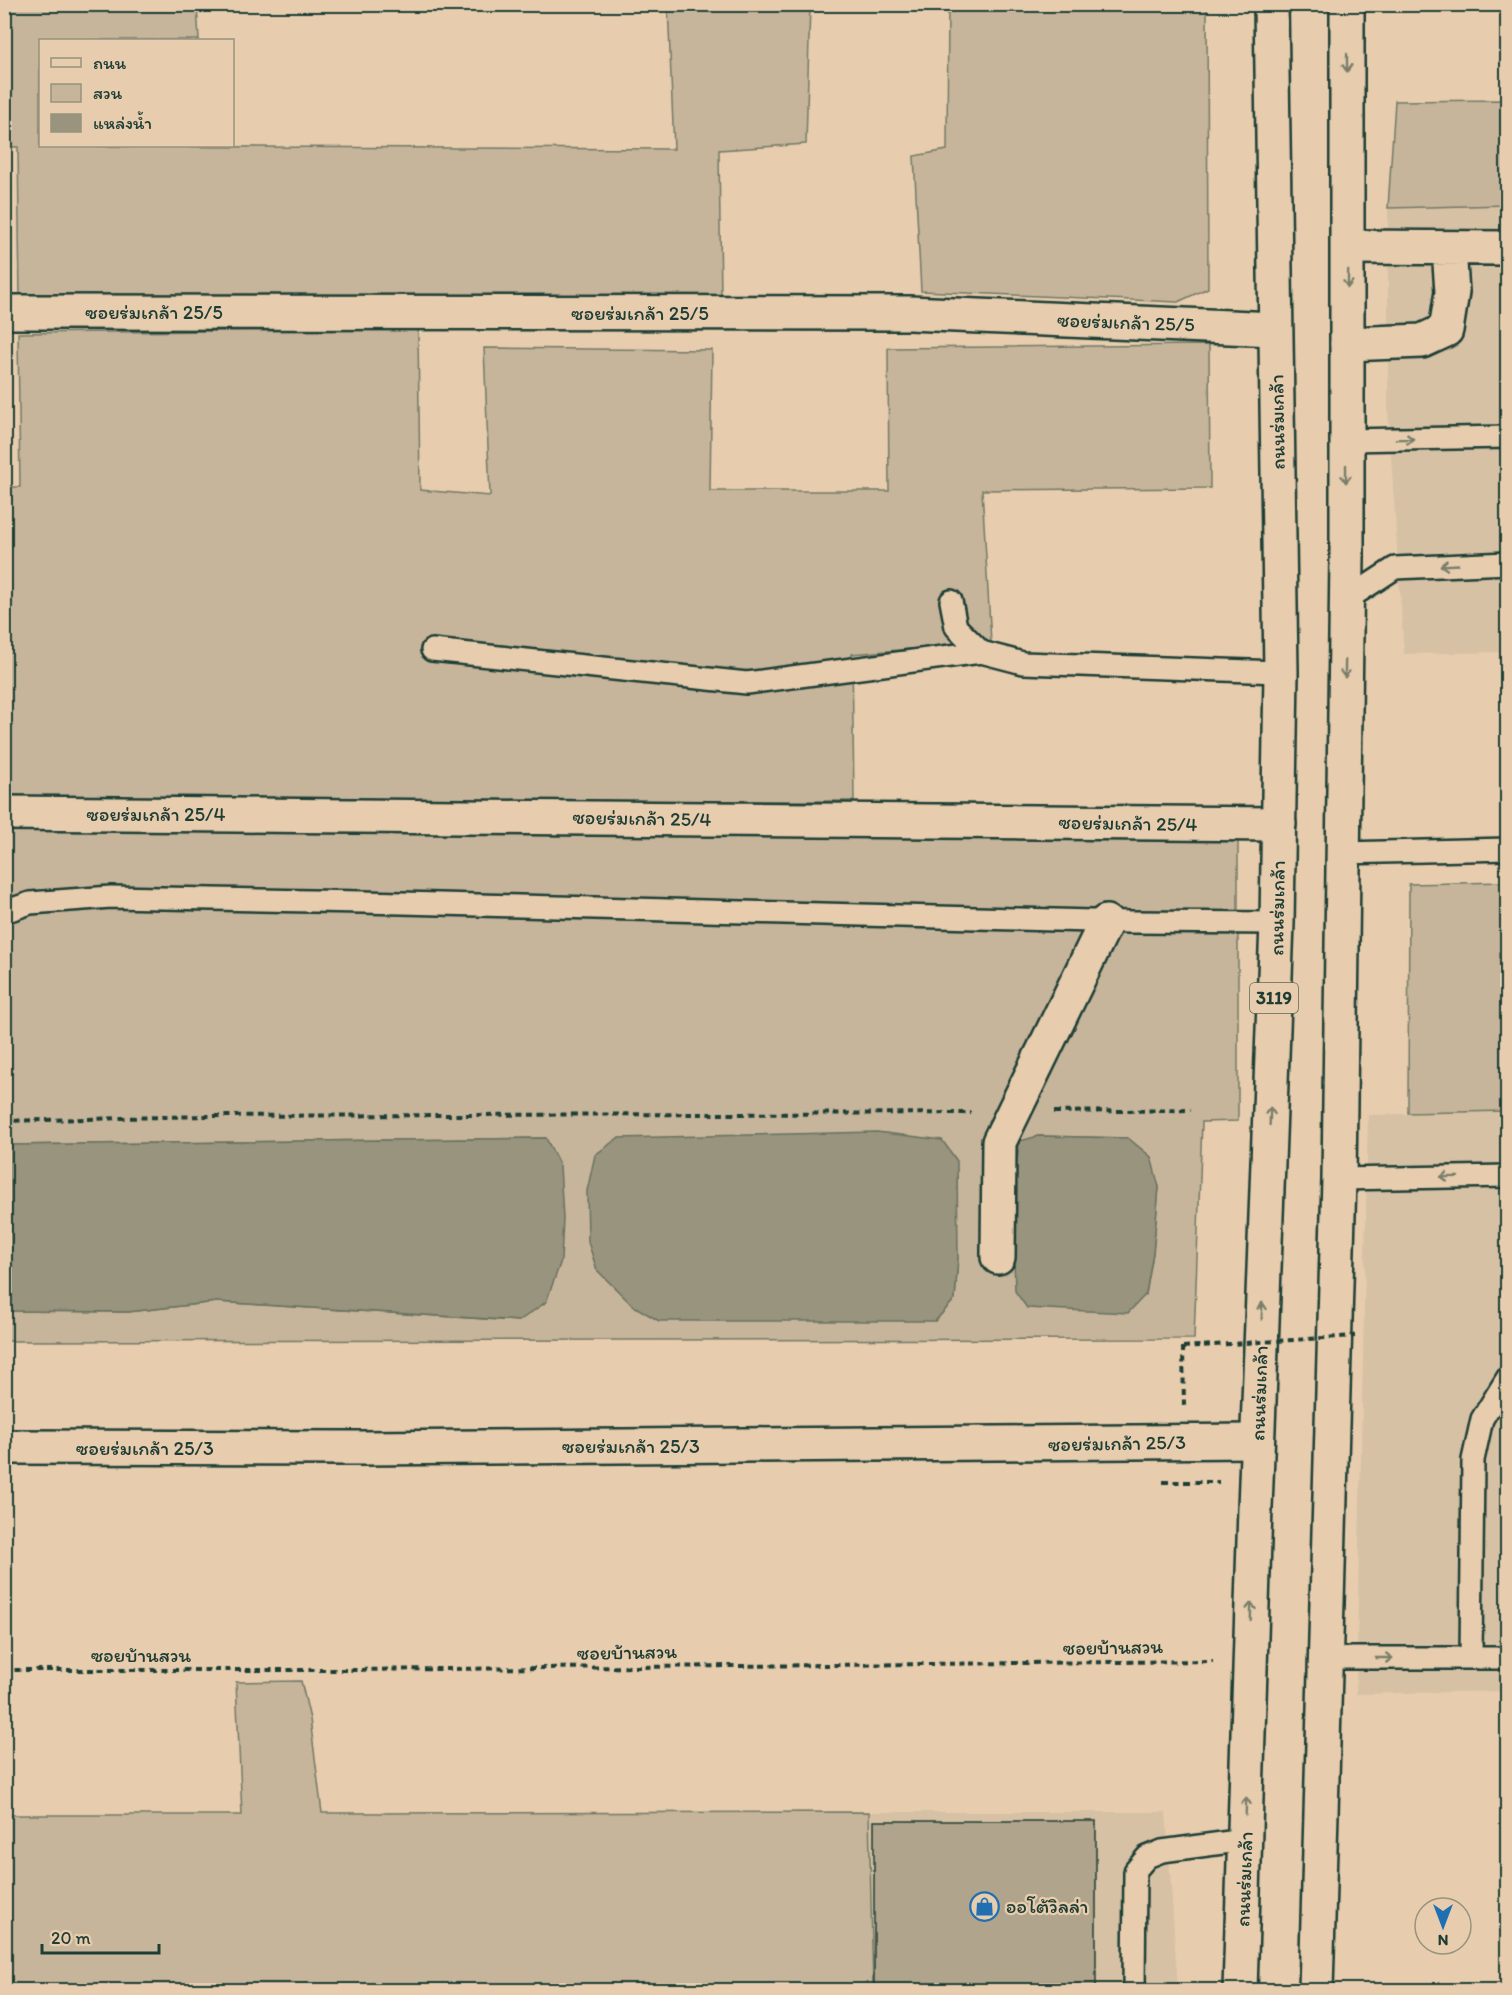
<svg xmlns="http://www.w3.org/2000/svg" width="1512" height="1995" font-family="Itim,'Playpen Sans Thai',sans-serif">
<rect width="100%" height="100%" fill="#e7cdae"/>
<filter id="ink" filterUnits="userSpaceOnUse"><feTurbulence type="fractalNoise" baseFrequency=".0167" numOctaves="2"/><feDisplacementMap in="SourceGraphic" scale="12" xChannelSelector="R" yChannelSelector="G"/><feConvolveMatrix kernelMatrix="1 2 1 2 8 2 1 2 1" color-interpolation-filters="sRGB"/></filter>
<g filter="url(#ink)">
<path fill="#d6c1a4" d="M 1507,204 L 1507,652 L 1404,654 L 1388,411 L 1388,208 Z
M 1507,1111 L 1507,1691 L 1356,1694 L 1368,1115 Z
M 869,1812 L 1166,1812 L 1178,1990 L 873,1990 Z"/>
<path fill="#c6b59a" stroke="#727967" stroke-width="1.5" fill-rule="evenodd" d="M 4,5 L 197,5 L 199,40 L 40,40 L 40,146 L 674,149 L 668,5 L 810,5 L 806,144 L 719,150 L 721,298 L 20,300 L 18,147 L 5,147 Z
M 948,5 L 1207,5 L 1208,288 L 1178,302 L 921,291 L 914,156 L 947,150 Z
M 1507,100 L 1507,205 L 1388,208 L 1395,101 Z
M 418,329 L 420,490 L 490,496 L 484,348 L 712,350 L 710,491 L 889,491 L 888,348 L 1209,345 L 1210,488 L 982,490 L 991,642 L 852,654 L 854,801 L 219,801 L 5,799 L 4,487 L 20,487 L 18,333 Z
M 5,829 L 1238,838 L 1238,1121 L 1202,1122 L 1194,1339 L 5,1341 L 5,1311 L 128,1312 L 217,1302 L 519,1321 L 546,1138 L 5,1145 ZM 1038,1136 L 1127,1138 L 1159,1187 L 1153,1253 L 1146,1294 ZM 958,1257 L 955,1299 L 935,1321 Z
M 1507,882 L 1507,1111 L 1408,1113 L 1409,884 Z
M 301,1681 L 310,1719 L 322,1813 L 869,1812 L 873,1990 L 5,1990 L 5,1815 L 242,1815 L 236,1682 Z"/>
<path fill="#98947d" stroke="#687160" stroke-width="1.5" d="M 877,1132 L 942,1140 L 957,1161 L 958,1257 L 955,1299 L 935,1321 L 659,1321 L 632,1305 L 597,1270 L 588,1242 L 587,1191 L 595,1155 L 618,1138 Z
M 1038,1136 L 1128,1138 L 1151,1157 L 1159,1187 L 1153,1253 L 1146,1294 L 1128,1313 L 1027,1308 L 1015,1291 L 1012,1191 L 1020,1141 Z
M 546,1138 L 560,1166 L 563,1218 L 561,1261 L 546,1302 L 519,1321 L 217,1302 L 128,1312 L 5,1311 L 5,1145 Z"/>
<path fill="#b0a48c" stroke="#1f3d34" stroke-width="1.5" d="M 874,1821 L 1096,1821 L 1096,1990 L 874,1990 Z"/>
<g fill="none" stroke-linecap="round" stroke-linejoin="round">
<defs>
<path id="lane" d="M 1346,440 L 1508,437
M 1346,600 L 1395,568 L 1508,563
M 951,601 L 956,627 L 981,652 L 1023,663 L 1281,672
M 432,650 L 747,683 L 981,652
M 1342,853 L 1508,849
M 4,912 L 30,903 L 111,897 L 363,902 L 1129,922 L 1277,923
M 1339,1179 L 1508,1176
M 1325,1658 L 1508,1658
M 1471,1658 L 1473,1460 L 1482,1419 L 1508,1377
M 1134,1990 L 1135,1871 L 1147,1857 L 1162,1851 L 1245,1840"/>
<path id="street" d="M 1348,247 L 1508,248
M 4,312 L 909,313 L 1275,329
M 1347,344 L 1422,341 L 1446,330 L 1452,292 L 1449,249
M 4,813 L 1279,824
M 998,1257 L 999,1142 L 1106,922
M 4,1447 L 362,1448 L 1257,1441"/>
<path id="primary" d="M 1240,1990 L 1255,1508 L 1277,923 L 1281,672 L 1271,4
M 1316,1990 L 1339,1179 L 1347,557 L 1347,4"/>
</defs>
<use href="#lane" stroke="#1f3d34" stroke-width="26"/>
<use href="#street" stroke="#1f3d34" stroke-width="38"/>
<use href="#primary" stroke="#1f3d34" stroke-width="38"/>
<path stroke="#1f3d34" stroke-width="4" stroke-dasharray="6 4.5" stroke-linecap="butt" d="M 1054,1112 L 1191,1110
M 4,1121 L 204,1116 L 971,1113
M 1183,1347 L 1184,1406
M 1163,1482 L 1219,1482
M 4,1670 L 349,1670 L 1213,1661"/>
<use href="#lane" stroke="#e7cdae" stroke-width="21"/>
<use href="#street" stroke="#e7cdae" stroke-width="33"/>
<use href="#primary" stroke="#e7cdae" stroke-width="33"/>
<path stroke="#1f3d34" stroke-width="4" stroke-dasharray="6 4.5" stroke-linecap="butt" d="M 1183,1347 L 1355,1336"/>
</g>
<defs><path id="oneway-shaft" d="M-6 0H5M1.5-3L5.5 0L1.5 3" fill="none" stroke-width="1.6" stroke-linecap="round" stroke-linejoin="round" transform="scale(1.5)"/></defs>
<g stroke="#797e6b">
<use href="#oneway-shaft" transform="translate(1347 63) rotate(90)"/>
<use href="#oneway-shaft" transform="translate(1348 279) rotate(91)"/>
<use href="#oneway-shaft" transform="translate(1405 439) rotate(-1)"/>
<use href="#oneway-shaft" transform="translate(1346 474) rotate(90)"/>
<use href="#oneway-shaft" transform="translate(1449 565) rotate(177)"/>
<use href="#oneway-shaft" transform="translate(1345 669) rotate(91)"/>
<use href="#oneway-shaft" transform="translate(1270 1116) rotate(-88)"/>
<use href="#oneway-shaft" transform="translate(1449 1177) rotate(179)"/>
<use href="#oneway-shaft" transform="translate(1262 1311) rotate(-88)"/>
<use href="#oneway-shaft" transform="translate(1251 1611) rotate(-88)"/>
<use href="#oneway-shaft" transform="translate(1384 1658)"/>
<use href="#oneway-shaft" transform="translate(1246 1806) rotate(-88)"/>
</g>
</g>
<defs>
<symbol id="shop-ring" viewBox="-11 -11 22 22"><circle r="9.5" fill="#e7cdae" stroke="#1f6fb2" stroke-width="1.5"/><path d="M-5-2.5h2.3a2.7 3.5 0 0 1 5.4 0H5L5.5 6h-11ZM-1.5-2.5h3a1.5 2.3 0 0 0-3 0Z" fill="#1f6fb2"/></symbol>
</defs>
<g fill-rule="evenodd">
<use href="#shop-ring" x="968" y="1890" width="33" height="33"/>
</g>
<g text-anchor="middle" stroke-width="4.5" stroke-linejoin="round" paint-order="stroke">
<rect fill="#e7cdae" stroke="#5b6859" stroke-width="1.5" x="1250" y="983" width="48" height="30" rx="4.5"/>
<g font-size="18" font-weight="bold" fill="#1f3d34">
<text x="1274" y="1004">3119</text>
</g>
<g font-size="20" fill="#1f3d34" stroke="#e7cdae">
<text x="154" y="319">ซอยร่มเกล้า 25/5</text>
<text x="640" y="320">ซอยร่มเกล้า 25/5</text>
<text transform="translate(1126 322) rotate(2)" y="7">ซอยร่มเกล้า 25/5</text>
<text transform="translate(1277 422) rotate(-91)" y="7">ถนนร่มเกล้า</text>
<text x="156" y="821">ซอยร่มเกล้า 25/4</text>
<text transform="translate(642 818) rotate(1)" y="7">ซอยร่มเกล้า 25/4</text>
<text transform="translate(1128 823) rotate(1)" y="7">ซอยร่มเกล้า 25/4</text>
<text transform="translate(1277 908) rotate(-89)" y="7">ถนนร่มเกล้า</text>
<text transform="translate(1259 1393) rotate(-88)" y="7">ถนนร่มเกล้า</text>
<text transform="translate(1117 1443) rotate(-1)" y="7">ซอยร่มเกล้า 25/3</text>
<text x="631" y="1453">ซอยร่มเกล้า 25/3</text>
<text x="145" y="1455">ซอยร่มเกล้า 25/3</text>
<text transform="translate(1113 1647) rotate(-1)" y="7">ซอยบ้านสวน</text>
<text transform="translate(627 1652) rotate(-1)" y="7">ซอยบ้านสวน</text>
<text x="141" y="1662">ซอยบ้านสวน</text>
<text transform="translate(1244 1879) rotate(-88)" y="7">ถนนร่มเกล้า</text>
</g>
<g font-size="20" fill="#1f3d34" stroke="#e7cdae" text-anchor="start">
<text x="1006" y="1913">ออโต้วิลล่า</text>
</g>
</g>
<rect width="1512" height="1995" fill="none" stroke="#e7cdae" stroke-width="24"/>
<rect x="12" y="12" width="1488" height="1971" fill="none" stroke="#1f3d34" stroke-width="2" filter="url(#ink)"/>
<rect x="39" y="39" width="195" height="108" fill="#e7cdae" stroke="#97937d" stroke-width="1.5"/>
<rect x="51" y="58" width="30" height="9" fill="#e7cdae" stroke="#97937d" stroke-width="1.5"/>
<text x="93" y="69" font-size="18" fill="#1f3d34">ถนน</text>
<rect x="51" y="84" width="30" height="18" fill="#c6b59a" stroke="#97937d" stroke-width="1.5"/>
<text x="93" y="99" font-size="18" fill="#1f3d34">สวน</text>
<rect x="51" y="114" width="30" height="18" fill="#98947d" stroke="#97937d" stroke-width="1.5"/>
<text x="93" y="129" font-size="18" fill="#1f3d34">แหล่งน้ำ</text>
<g transform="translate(1443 1926) rotate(180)"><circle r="28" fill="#e7cdae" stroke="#97937d" stroke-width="1.5"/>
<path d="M0-4.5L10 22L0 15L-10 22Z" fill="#1f6fb2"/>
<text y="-9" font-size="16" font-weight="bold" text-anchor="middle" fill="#1f3d34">N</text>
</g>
<path d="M42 1944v9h117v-9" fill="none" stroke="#1f3d34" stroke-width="3"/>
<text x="51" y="1944" font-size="18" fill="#1f3d34" stroke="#e7cdae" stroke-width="4.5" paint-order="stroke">20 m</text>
</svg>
